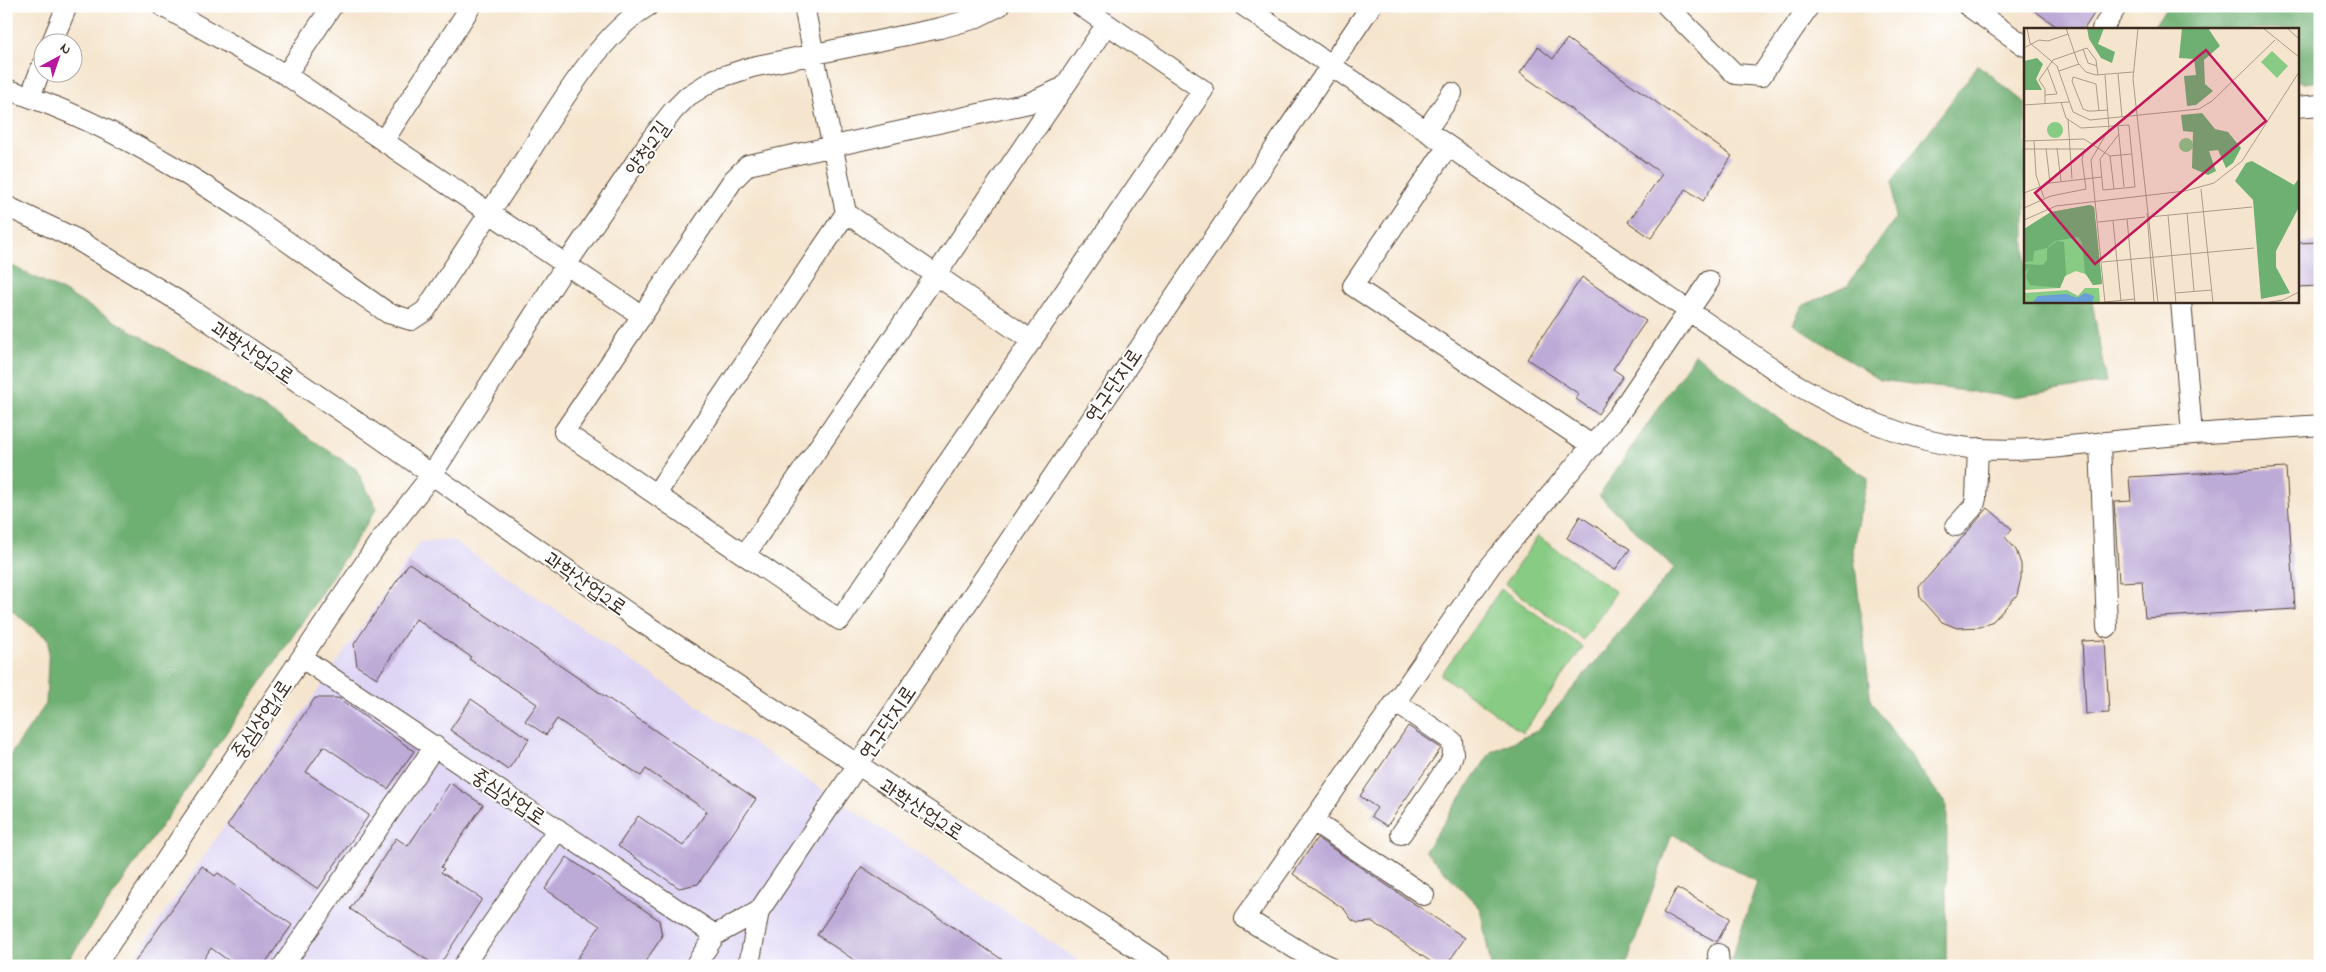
<svg xmlns="http://www.w3.org/2000/svg" width="2326" height="972" font-family="'Indie Flower','Poor Story',sans-serif">
<rect width="100%" height="100%" fill="#fff"/>
<filter id="ink" filterUnits="userSpaceOnUse"><feTurbulence type="fractalNoise" baseFrequency=".02" numOctaves="2"/><feDisplacementMap in="SourceGraphic" scale="10" xChannelSelector="R" yChannelSelector="G"/><feConvolveMatrix kernelMatrix="1 2 1 2 8 2 1 2 1" color-interpolation-filters="sRGB"/></filter>
<filter id="wash" filterUnits="userSpaceOnUse"><feTurbulence type="fractalNoise" baseFrequency=".0096" numOctaves="4" result="noise"/><feDisplacementMap in="SourceGraphic" scale="20" xChannelSelector="R" yChannelSelector="G"/><feGaussianBlur stdDeviation="1.12" result="paint"/><feColorMatrix in="noise" values="0 0 0 0 0 0 0 0 0 0 0 0 0 0 0 0 0 1.4 0 .05"/><feComposite in="paint" operator="in"/></filter>
<g filter="url(#wash)">
<rect width="100%" height="100%" fill="#f5e5ce"/>
<path fill="#ded5f5" d="M 452,540 L 766,752 L 1087,966 L 128,966 L 420,542 Z"/>
<path fill="#88cb84" stroke="#627a51" d="M 1538,536 L 1616,592 L 1583,640 L 1505,584 Z
M 1501,589 L 1583,647 L 1523,733 L 1441,675 Z"/>
<path fill="#6eaf72" stroke="#546c48" d="M 2167,6 L 2320,6 L 2320,81 L 2303,83 L 2297,80 L 2297,29 L 2152,29 Z
M 1978,65 L 2025,103 L 2025,301 L 2092,301 L 2106,383 L 2013,397 L 1880,380 L 1793,324 L 1802,306 L 1847,286 L 1895,219 L 1893,180 Z
M 6,263 L 63,291 L 272,413 L 356,469 L 377,508 L 285,648 L 64,966 L 6,966 L 6,761 L 46,704 L 49,640 L 6,606 Z
M 1695,354 L 1793,430 L 1868,478 L 1853,549 L 1871,702 L 1947,806 L 1946,966 L 1729,966 L 1757,882 L 1672,834 L 1626,966 L 1491,966 L 1480,908 L 1425,851 L 1491,752 L 1537,731 L 1674,568 L 1599,496 Z"/>
<g id="blocks">
<path fill="#bdabd7" d="M 2028,6 L 2099,6 L 2084,29 L 2060,29 Z
M 1567,39 L 1732,156 L 1703,201 L 1686,189 L 1651,238 L 1628,222 L 1662,174 L 1520,73 L 1538,47 L 1553,59 Z
M 2320,242 L 2320,286 L 2297,287 L 2297,243 Z
M 1582,277 L 1646,321 L 1613,369 L 1623,376 L 1598,414 L 1576,399 L 1579,394 L 1527,359 Z
M 2286,468 L 2295,609 L 2145,618 L 2142,581 L 2119,582 L 2114,502 L 2131,501 L 2129,477 Z
M 1988,508 L 2012,529 L 2005,537 L 2016,550 L 2021,564 L 2021,578 L 2017,595 L 1993,621 L 1980,627 L 1957,628 L 1942,622 L 1920,597 L 1919,587 Z
M 1580,516 L 1630,549 L 1615,570 L 1567,538 Z
M 409,563 L 756,799 L 698,884 L 679,888 L 618,846 L 638,816 L 683,846 L 707,811 L 646,769 L 641,776 L 557,719 L 546,735 L 525,721 L 537,704 L 469,659 L 471,657 L 416,619 L 377,678 L 357,666 L 354,644 Z
M 2105,640 L 2109,713 L 2086,714 L 2082,641 Z
M 315,698 L 338,698 L 414,751 L 388,789 L 324,746 L 306,772 L 369,815 L 318,889 L 227,826 Z
M 471,699 L 529,739 L 508,770 L 450,730 Z
M 1408,726 L 1441,748 L 1387,826 L 1371,816 L 1377,808 L 1360,796 Z
M 450,783 L 483,805 L 441,867 L 444,869 L 441,872 L 482,899 L 439,966 L 436,966 L 350,909 L 396,838 L 408,846 Z
M 1317,838 L 1465,938 L 1446,966 L 1437,966 L 1373,922 L 1358,923 L 1352,920 L 1344,909 L 1293,874 Z
M 567,857 L 659,920 L 662,937 L 642,966 L 572,966 L 600,926 L 545,889 Z
M 202,866 L 215,876 L 218,873 L 292,925 L 263,966 L 236,966 L 211,948 L 199,966 L 132,966 Z
M 862,867 L 968,937 L 1012,966 L 863,966 L 817,935 Z
M 1677,888 L 1730,918 L 1717,942 L 1663,913 Z"/>
</g>
</g>
<g filter="url(#ink)">
<use href="#blocks" fill-opacity="0" stroke="#574638" stroke-width="1"/>
<g fill="none" stroke-linecap="round" stroke-linejoin="round">
<defs>
<path id="minor" d="M 162,6 L 286,75 L 642,316
M 804,6 L 846,213
M 1244,6 L 1797,385 C 1851,415 1907,441 1969,448 C 2024,454 2081,444 2135,439 C 2197,433 2258,430 2320,425
M 1667,6 L 1735,74 L 1761,76 L 1809,6
M 1968,6 L 2025,46
M 2102,29 L 2117,6
M 52,42 L 67,6
M 286,75 L 332,6
M 1064,87 L 1029,103 L 748,165 L 733,180 L 564,432 L 840,620 L 1203,90 L 1081,6
M 6,89 C 149,134 268,229 388,313 L 411,320 L 425,311 C 459,259 493,208 527,156 C 557,109 600,34 648,6
M 30,97 L 42,66
M 2297,107 L 2320,105
M 1426,131 L 1452,93
M 384,140 L 471,6
M 1448,146 L 1353,286 L 1593,446
M 6,206 L 76,239 L 185,305 L 370,431 L 634,617 L 1163,966
M 2181,301 L 2192,434
M 2100,443 L 2107,627
M 656,494 L 846,213 L 1032,341
M 1956,526 L 1974,506 L 1976,498 L 1978,448
M 745,555 L 1107,24
M 302,658 L 715,935
M 1395,702 L 1452,741 L 1453,754 L 1450,763 L 1401,834
M 1313,821 L 1424,895
M 1718,954 L 1719,966
M 95,966 L 377,545 L 431,476 L 566,265 L 652,138 L 673,111 L 688,96 L 715,79 L 752,67 L 940,28 L 973,19 L 999,6
M 283,966 L 435,746
M 463,966 L 558,829
M 695,966 L 715,935 L 759,911
M 746,966 L 750,959 L 759,911 L 1371,6
M 1328,966 L 1309,957 L 1245,918 L 1491,565 L 1618,415 L 1709,281"/>
</defs>
<use href="#minor" stroke="#574638" stroke-width="22"/>
<use href="#minor" stroke="#fff" stroke-width="20"/>
</g>
</g>
<g text-anchor="middle" stroke-width="4" stroke-linejoin="round" paint-order="stroke">
<g font-size="21" fill="#3b2a1e" stroke="#fff">
<text transform="translate(647 148) rotate(-55)" y="7">양청2길</text>
<text transform="translate(253 352) rotate(34)" y="7">과학산업2로</text>
<text transform="translate(1113 385) rotate(-56)" y="7">연구단지로</text>
<text transform="translate(586 583) rotate(35)" y="7">과학산업2로</text>
<text transform="translate(261 719) rotate(-56)" y="7">중심상업1로</text>
<text transform="translate(887 722) rotate(-56)" y="7">연구단지로</text>
<text transform="translate(509 796) rotate(34)" y="7">중심상업로</text>
<text transform="translate(922 809) rotate(33)" y="7">과학산업2로</text>
</g>
</g>
<g transform="translate(2024 28)">
<rect width="275" height="275" fill="#f5e5ce"/>
<path d="M 248,23 L 264,38 L 253,50 L 237,34 ZM23 102a8 8 0 1 1 16 0a8 8 0 1 1-16 0ZM155 117a7 7 0 1 1 14 0a7 7 0 1 1-14 0ZM 66,177 L 70,179 L 78,256 L 69,257 L 64,247 L 52,243 L 39,249 L 36,260 L 0,262 L 0,201 L 27,184 ZM 61,260 L 75,260 L 76,275 L 0,275 L 0,265 L 43,262 L 54,268 Z" fill="#88cb84"/>
<path d="M 63,0 L 80,0 L 74,16 L 91,24 L 88,35 L 77,30 L 65,11 ZM 158,0 L 184,0 L 196,18 L 180,32 L 181,56 L 189,63 L 172,77 L 163,78 L 160,48 L 172,47 L 170,31 L 155,30 ZM 13,30 L 19,36 L 12,51 L 18,62 L 0,62 L 0,33 ZM 178,85 L 191,101 L 204,104 L 217,120 L 209,135 L 202,140 L 194,122 L 185,123 L 192,143 L 184,147 L 168,140 L 169,104 L 159,103 L 157,87 ZM 228,133 L 270,157 L 275,150 L 275,179 L 252,223 L 252,239 L 266,265 L 237,271 L 229,172 L 211,153 L 222,135 ZM 66,177 L 70,179 L 78,256 L 69,257 L 61,245 L 58,214 L 54,209 L 31,213 L 23,220 L 10,223 L 9,233 L 0,234 L 0,201 L 27,184 ZM 33,213 L 40,214 L 42,246 L 36,260 L 6,257 L 2,249 L 5,239 L 0,245 L 0,236 L 19,237 L 23,232 L 23,221 Z" fill="#6eaf72"/>
<path d="M 61,265 L 70,268 L 68,275 L 8,275 L 14,268 L 43,266 L 53,270 Z" fill="#689fd6"/>
<path fill="none" stroke="#ab9a88" stroke-width="1" d="M 3,0 L 6,15 L 33,38 L 49,84 L 66,92 L 175,81 L 188,73 L 251,12M 42,0 L 54,35 L 62,44 L 72,47 L 109,44M 114,0 L 109,51 L 134,275M 239,0 L 275,29M 263,0 L 275,11M 0,20 L 15,12 L 24,13 L 44,6M 59,21 L 64,35 L 73,38M 35,43 L 55,36M 94,46 L 98,89M 81,47 L 85,101 L 67,132 L 81,275M 21,67 L 33,66 L 23,39M 37,74 L 42,90 L 57,100 L 105,97 L 111,159 L 79,162 L 76,131 L 95,106M 21,75 L 21,61 L 15,52 L 29,32 L 63,20 L 72,32 L 74,47M 0,77 L 45,74M 75,83 L 72,56 L 49,49 L 48,53 L 59,81 L 64,83 L 69,83 L 84,82M 44,91 L 48,151M 94,98 L 100,159M 0,113 L 60,111 L 86,128M 10,113 L 12,147 L 20,170M 22,120 L 26,155M 33,120 L 37,153M 0,121 L 61,121 L 58,131 L 62,161 L 27,168 L 0,180M 90,161 L 86,128 L 107,126M 177,161 L 189,275M 0,165 L 26,155 L 78,149M 123,185 L 130,275M 163,185 L 170,263M 144,187 L 152,275M 125,189 L 228,179M 103,191 L 111,275M 0,192 L 32,178 L 161,163 L 190,155 L 218,133 L 275,44M 89,193 L 97,273M 74,194 L 121,189M 78,234 L 230,220M 151,265 L 188,262M 81,274 L 111,271M 240,275 L 259,272 L 275,264"/>
<path fill="#c2185b" fill-opacity="0.15" stroke="#c2185b" stroke-width="2.5" d="M 182,22 L 242,93 L 71,236 L 11,165 Z"/>
<rect width="275" height="275" fill="none" stroke="#3b2a1e" stroke-width="2.5"/>
</g>
<rect width="2326" height="972" fill="none" stroke="#fff" stroke-width="25"/>
<g transform="translate(58 58) rotate(40)"><circle r="24" fill="#ffffff" stroke="#b1aaa5"/>
<path d="M0-4L9 19L0 12L-9 19Z" fill="#b5179e"/>
<text y="-8" font-size="14" font-weight="bold" text-anchor="middle" fill="#3b2a1e">N</text>
</g>
</svg>
